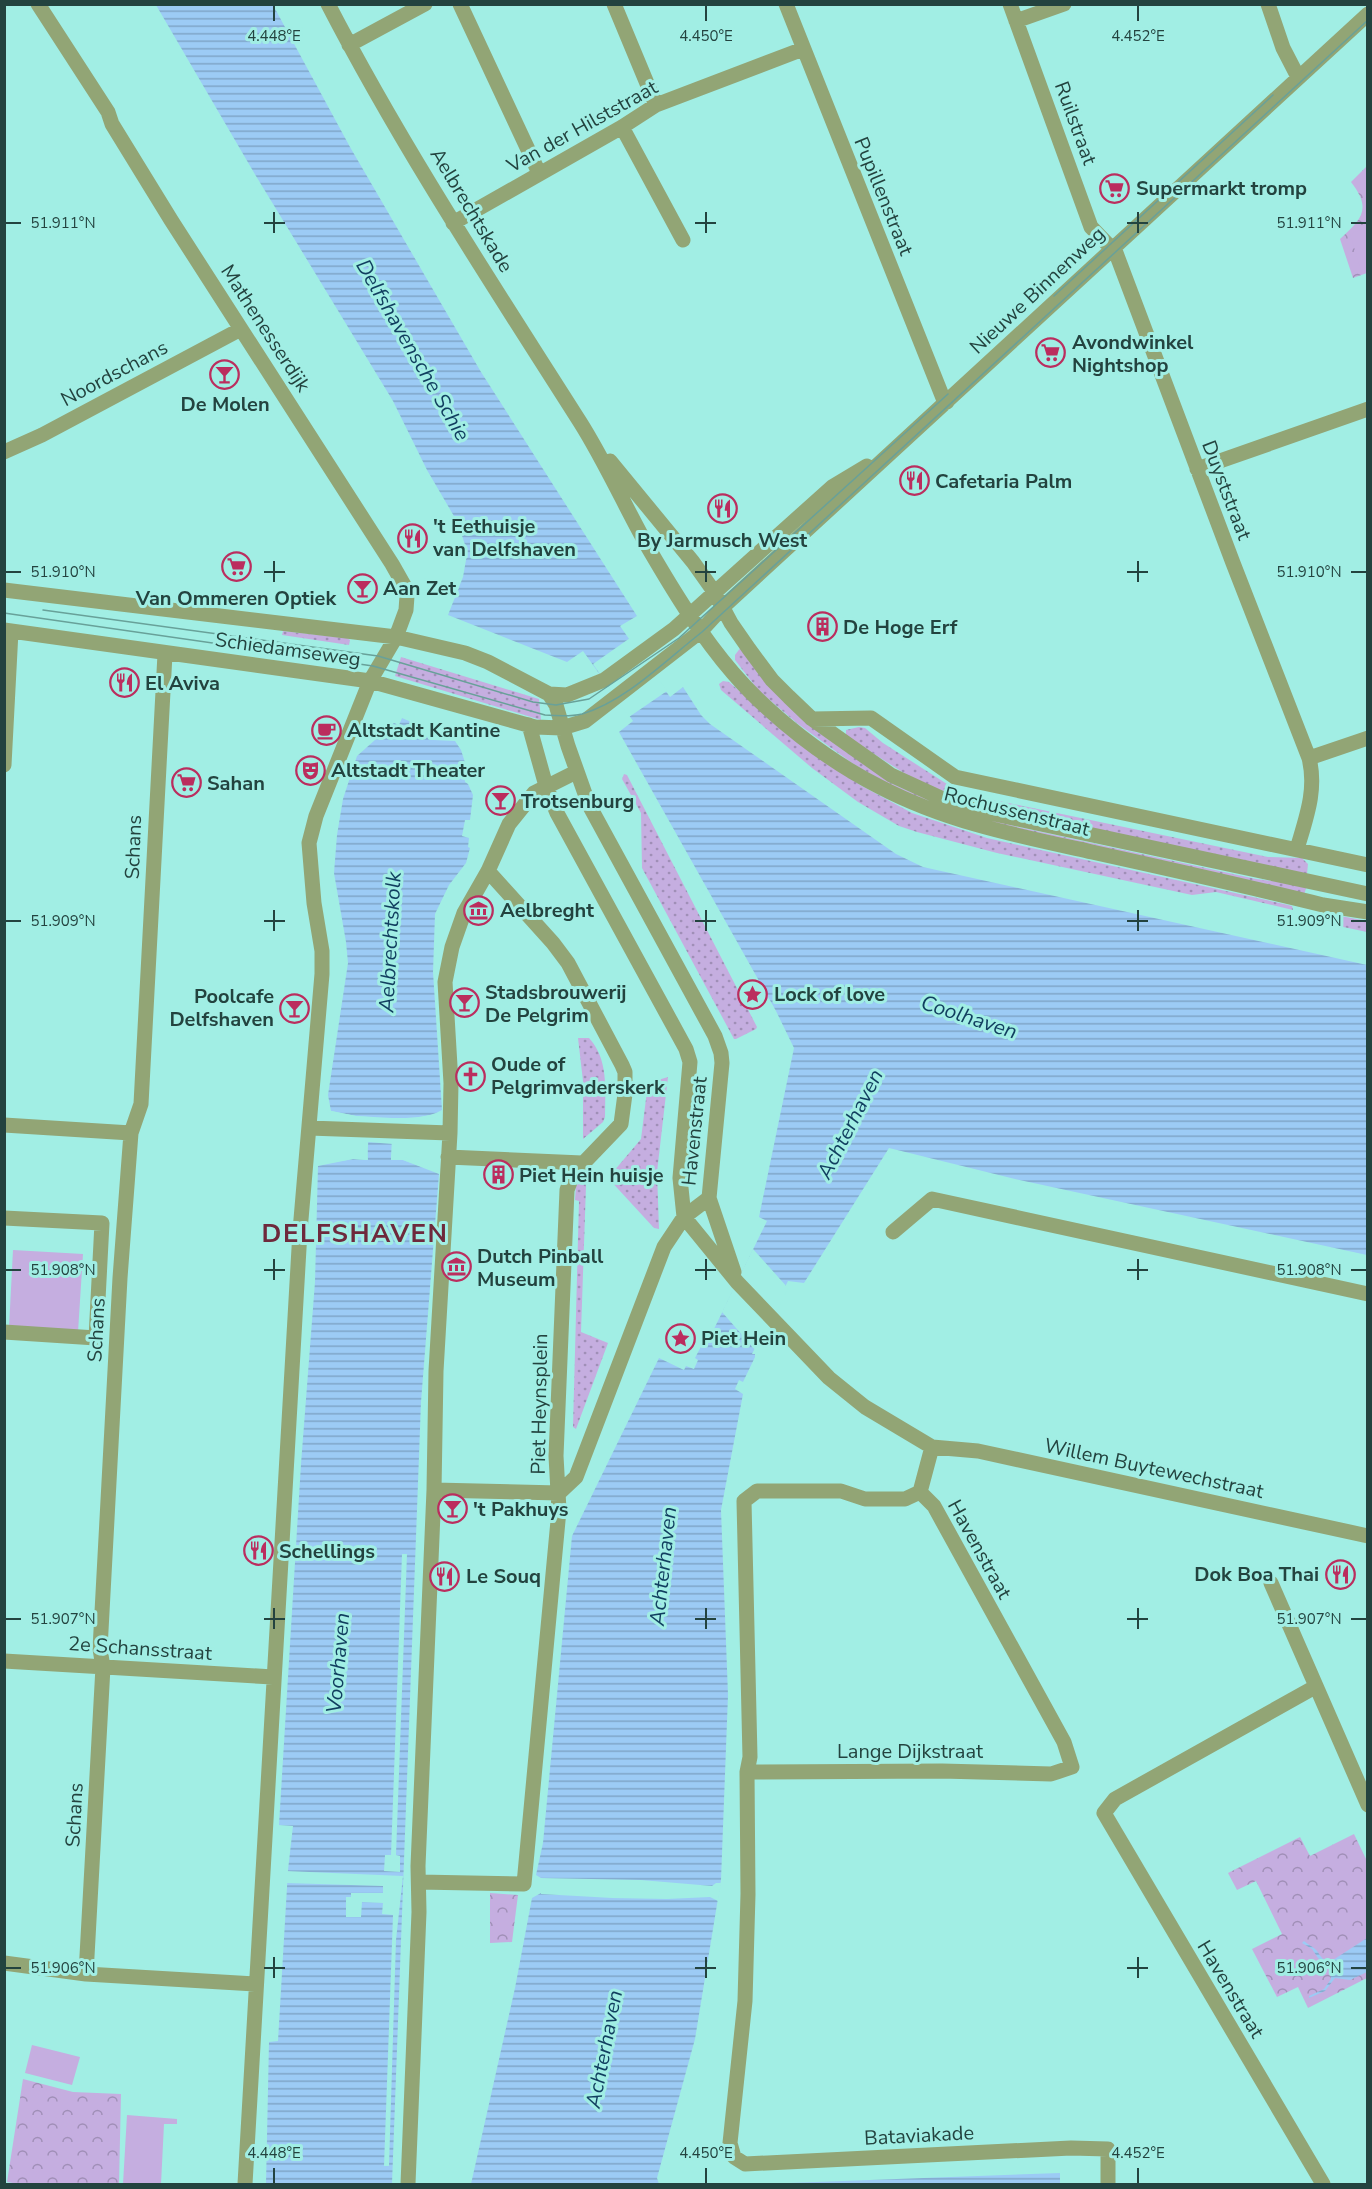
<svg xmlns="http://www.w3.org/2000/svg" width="1372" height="2189" font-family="'Nunito Sans',sans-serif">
<defs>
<pattern id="grass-dots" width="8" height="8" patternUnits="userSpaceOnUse" patternTransform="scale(1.5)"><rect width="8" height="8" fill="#c5aee0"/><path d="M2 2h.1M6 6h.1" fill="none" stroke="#a08fb7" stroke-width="1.8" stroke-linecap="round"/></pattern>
<pattern id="park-crowns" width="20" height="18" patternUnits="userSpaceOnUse" patternTransform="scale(1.5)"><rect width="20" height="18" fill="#c5aee0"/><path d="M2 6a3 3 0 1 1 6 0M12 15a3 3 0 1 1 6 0" fill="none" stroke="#a08fb7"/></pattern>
<pattern id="water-rules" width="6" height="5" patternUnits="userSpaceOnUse" patternTransform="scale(1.5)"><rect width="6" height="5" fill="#9ccbf5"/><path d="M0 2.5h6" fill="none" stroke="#7fa6c8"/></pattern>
</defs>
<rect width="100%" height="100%" fill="#a1eee4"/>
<path fill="url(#grass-dots)" d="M 283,631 L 347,638 L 350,640 L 349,645 L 282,635 Z
M 741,647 L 827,738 L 891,783 L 908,791 L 970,814 L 1018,827 L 1256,879 L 1307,885 L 1304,895 L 987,823 L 892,787 L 852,763 L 798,724 L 759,691 L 735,660 L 735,655 Z
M 401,657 L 539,699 L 541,720 L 395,676 Z
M 723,681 L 729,682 L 765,713 L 860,785 L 912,813 L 987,838 L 1284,904 L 1292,906 L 1293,910 L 1216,892 L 1192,895 L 997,853 L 917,832 L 899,826 L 858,802 L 812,768 L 721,690 L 719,684 Z
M 859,727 L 865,728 L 883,743 L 961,793 L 1268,857 L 1302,858 L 1308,864 L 1307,874 L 1011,811 L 975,802 L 918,782 L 846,736 L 846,730 Z
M 624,774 L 627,775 L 757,1027 L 756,1029 L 736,1039 L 734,1039 L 642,868 L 641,813 L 622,779 Z
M 1330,914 L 1367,921 L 1367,932 L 1329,924 Z
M 578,1038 L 589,1038 C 609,1060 605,1089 605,1117 L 603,1122 L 583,1139 L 583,1081 Z
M 668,1077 L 657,1172 L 659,1229 L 654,1228 L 608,1178 L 641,1139 L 648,1083 Z
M 581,1182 L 585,1183 L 586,1186 L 581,1332 L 608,1343 L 576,1429 L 573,1427 L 579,1201 L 575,1200 L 576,1186 Z"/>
<path fill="url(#park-crowns)" d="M 1367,166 L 1367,273 L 1353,278 L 1340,239 C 1362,219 1372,209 1351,182 Z
M 1354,1834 L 1367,1861 L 1367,1978 L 1308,2008 L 1298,1987 L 1277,1997 L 1252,1949 L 1282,1934 L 1256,1881 L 1237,1890 L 1228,1873 L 1300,1837 L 1310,1856 Z
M 490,1893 L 518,1895 L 512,1942 L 490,1943 Z
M 23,2079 L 73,2092 L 121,2094 L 119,2184 L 19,2184 L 7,2182 Z"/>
<path fill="#c5aee0" d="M 1367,228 L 1367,267 L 1361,270 L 1350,234 Z
M 13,1250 L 83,1254 L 78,1332 L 9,1328 Z
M 32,2045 L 80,2057 L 72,2085 L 25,2073 Z
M 127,2115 L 177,2119 L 177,2124 L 164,2124 L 161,2184 L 123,2184 Z"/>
<path fill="url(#water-rules)" d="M 156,5 L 273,5 L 350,147 L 481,372 L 637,616 L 620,626 L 670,697 L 683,687 L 701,715 L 710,724 L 896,854 L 923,867 L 1367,965 L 1367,1255 L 1015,1179 L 889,1148 L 804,1283 L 788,1281 L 752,1354 L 755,1354 L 755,1357 L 743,1382 L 739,1380 L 735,1389 L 743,1394 L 721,1510 L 728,1695 L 721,1880 L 695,2039 L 657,2178 L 659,2184 L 471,2184 L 515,1988 L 532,1898 L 541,1893 L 541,1878 L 536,1875 L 543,1843 L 572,1536 L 659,1358 L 684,1370 L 686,1366 L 694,1369 L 698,1360 L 695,1358 L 708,1333 L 712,1333 L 767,1221 L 759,1217 L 794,1048 L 776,1011 L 619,732 L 633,721 L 583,651 L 567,662 L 448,615 L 463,577 L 466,560 L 465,545 L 458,523 L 427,470 L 393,401 L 253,171 Z
M 402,718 L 423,727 L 421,734 L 434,740 L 455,741 L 461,750 L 468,772 L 464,773 L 465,782 L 468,784 L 473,795 L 470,820 L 465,820 L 462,836 L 469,838 L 468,847 L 470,848 L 466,863 L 449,885 L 435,914 L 433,972 L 442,1110 C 428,1118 410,1118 393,1118 L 391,1157 L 391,1160 L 403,1160 L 439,1174 L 421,1402 L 392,2184 L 266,2184 L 269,2042 L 278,2041 L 288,1870 L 293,1826 L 279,1825 L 301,1464 L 315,1282 L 318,1166 L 353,1159 L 367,1160 L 370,1117 L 356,1116 L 331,1111 L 328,1095 L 348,963 L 346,942 L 334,873 L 337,835 L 343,799 L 357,756 L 394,723 L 399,725 Z
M 1367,1938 L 1367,1972 L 1350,1980 L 1335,1978 L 1325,1991 L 1309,1998 L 1309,1996 L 1324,1989 L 1331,1979 L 1330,1970 L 1326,1963 L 1318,1958 L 1312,1949 L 1302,1943 L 1304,1941 C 1308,1945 1313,1946 1317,1951 C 1322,1958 1323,1962 1333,1960 Z
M 1060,2173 L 1060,2184 L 760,2184 Z"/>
<path fill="#a1eee4" d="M 630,638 L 667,691 L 629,717 L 593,664 Z
M 327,1110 L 356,1116 L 410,1119 L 436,1114 L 445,1110 L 436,1117 L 410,1121 L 396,1121 L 395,1141 L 395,1157 L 404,1157 L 441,1171 L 442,1174 L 403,1160 L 391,1160 L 393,1144 L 367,1142 L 368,1160 L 353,1159 L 315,1165 L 318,1163 L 353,1156 L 365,1157 L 367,1119 L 355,1119 L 330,1114 Z
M 753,1249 L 788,1288 L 757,1352 L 722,1312 Z
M 402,1554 L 407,1554 L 396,1855 L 400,1856 L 400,1872 L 384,1871 L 385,1855 L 391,1855 Z
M 286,1871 L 403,1876 L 396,1940 L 389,2166 L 384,2166 L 393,1915 L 382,1914 L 383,1903 L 362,1902 L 361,1917 L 346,1917 L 346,1897 L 351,1897 L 351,1893 L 383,1893 L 383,1886 L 286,1883 Z
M 541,1878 L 641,1880 L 712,1886 L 716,1883 L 721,1883 L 718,1901 L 710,1897 L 667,1899 L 612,1898 L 541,1894 Z"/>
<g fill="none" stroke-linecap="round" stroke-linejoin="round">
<path stroke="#92a575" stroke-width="15" d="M 38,4 L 108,112 L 112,124 L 171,220 L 392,564 L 405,587 L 407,596 L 406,610 L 396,637 L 370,681 L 316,816 L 309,843 L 314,903 L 322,951 L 322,974 L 300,1231 L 245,2184
M 328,4 C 403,149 493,285 580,422 C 606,463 625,507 649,549 C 674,592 701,636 733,673 C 771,717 828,761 880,787 C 947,822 1019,836 1092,852 C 1169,869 1246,886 1323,905 L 1368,912
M 460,4 L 539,173
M 614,4 L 656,105
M 786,4 L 943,398 L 947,402
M 1010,4 L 1091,227 L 1116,253 L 1233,563 L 1309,758 C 1317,790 1306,818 1297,849
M 1268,4 L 1283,48 L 1298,77
M 1016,21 L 1064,4
M 349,45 L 425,4
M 622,127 L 683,240
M 453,223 L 622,127 L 656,105 L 803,49
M 4,452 L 42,435 L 241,329
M 610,461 L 693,562 L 715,593 L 731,623 L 749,649 L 772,680 L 789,697 L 812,719 L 891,775 L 941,798 L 976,810 L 1368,894
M 1197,469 L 1368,409
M 4,590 L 396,637 L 465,653 L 488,662 L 549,694 L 567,695 L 604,680 L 674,629 L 832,487 L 867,466
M 4,630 L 370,681 L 535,727 L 562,728 L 585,721 L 701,631 L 723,607 L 1368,14
M 549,694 L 556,705 L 568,746 L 589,805 L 715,1036 L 721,1053 L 722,1063 L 709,1198 L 734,1272
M 812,719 L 871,718 L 955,777 L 1368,865
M 529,725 L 546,786 L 557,813 L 686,1049 L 690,1062 L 680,1178 L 684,1217 L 737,1282 L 829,1378 L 865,1407 L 932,1447 L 978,1451 L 1368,1536
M 1309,758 L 1368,738
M 4,765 L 11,631
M 4,1125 L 131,1133
M 309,1128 L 450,1133
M 448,1157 L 582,1163
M 4,1218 L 102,1223 L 96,1338 L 4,1332
M 893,1232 L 932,1199 L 1368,1294
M 434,1490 L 559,1493
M 920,1492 L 905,1499 L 865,1499 L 841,1491 L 757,1491 L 744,1501 L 750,1757 L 747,1772 L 748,1894 L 745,2001 L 730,2143 L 734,2157 L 745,2164 L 1071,2148 L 1108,2149 L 1108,2184
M 920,1492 L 932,1447
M 559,1493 L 576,1477 L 664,1247 L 684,1217 L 709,1198
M 1271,1583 L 1368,1805
M 4,1661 L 273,1677
M 1315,1687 L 1115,1799 L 1104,1813 L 1323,2184
M 747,1772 L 942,1771 L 1051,1774 L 1072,1767 L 1064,1742 L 934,1506 L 920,1492
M 419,1882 L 524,1884 L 559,1510 L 556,1456 L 567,1190 L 573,1174 L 621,1124 L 625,1094 L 625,1072 L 622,1065 L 568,963 L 553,943 L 488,871
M 4,1963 L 86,1974 L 255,1984
M 86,1974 L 103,1667 L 100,1649 L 120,1278 L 131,1133 L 141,1104 L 165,654
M 408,2184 L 419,1912 L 418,1866 L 434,1490 L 436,1371 L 450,1133 L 451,1083 L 445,982 L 452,947 L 464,913 L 488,871 L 509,824 L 534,793 L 576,772"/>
<path stroke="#68a199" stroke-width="1.5" d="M 1054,296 L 1273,95
M 43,610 L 378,656 L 533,702 L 556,705 L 589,699 L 679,638 L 948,394
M 4,613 L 373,666 L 545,715 C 557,716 570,717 582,714 C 626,701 666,660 702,632 L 1368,20"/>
</g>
<path fill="none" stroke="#23433f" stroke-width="2" d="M 274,6 L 274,21M 706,6 L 706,21M 1138,6 L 1138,21M 274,212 L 274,233M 706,212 L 706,233M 1138,212 L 1138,233M 6,223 L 21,223M 264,223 L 285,223M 695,223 L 716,223M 1127,223 L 1148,223M 1351,223 L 1366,223M 274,561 L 274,582M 706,561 L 706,582M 1138,561 L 1138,582M 6,572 L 21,572M 264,572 L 285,572M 695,572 L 716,572M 1127,572 L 1148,572M 1351,572 L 1366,572M 274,910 L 274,931M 706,910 L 706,931M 1138,910 L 1138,931M 6,921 L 21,921M 264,921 L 285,921M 695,921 L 716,921M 1127,921 L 1148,921M 1351,921 L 1366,921M 274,1259 L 274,1280M 706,1259 L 706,1280M 1138,1259 L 1138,1280M 6,1270 L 21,1270M 264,1270 L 285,1270M 695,1270 L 716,1270M 1127,1270 L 1148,1270M 1351,1270 L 1366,1270M 274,1608 L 274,1629M 706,1608 L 706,1629M 1138,1608 L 1138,1629M 6,1619 L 21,1619M 264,1619 L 285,1619M 695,1619 L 716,1619M 1127,1619 L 1148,1619M 1351,1619 L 1366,1619M 274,1957 L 274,1978M 706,1957 L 706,1978M 1138,1957 L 1138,1978M 6,1968 L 21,1968M 264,1968 L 285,1968M 695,1968 L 716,1968M 1127,1968 L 1148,1968M 1351,1968 L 1366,1968M 274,2168 L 274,2183M 706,2168 L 706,2183M 1138,2168 L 1138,2183"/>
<defs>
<symbol id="supermarket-ring" viewBox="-11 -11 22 22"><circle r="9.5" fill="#a1eee4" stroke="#bb2d5e" stroke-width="1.5"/><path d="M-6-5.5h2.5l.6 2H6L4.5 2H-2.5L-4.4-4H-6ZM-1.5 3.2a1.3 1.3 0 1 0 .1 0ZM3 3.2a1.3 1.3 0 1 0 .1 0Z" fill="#bb2d5e"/></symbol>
<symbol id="bar-ring" viewBox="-11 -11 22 22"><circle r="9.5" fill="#a1eee4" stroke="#bb2d5e" stroke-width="1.5"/><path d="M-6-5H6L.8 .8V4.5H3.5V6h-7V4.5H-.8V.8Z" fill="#bb2d5e"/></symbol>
<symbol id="restaurant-ring" viewBox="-11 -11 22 22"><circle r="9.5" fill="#a1eee4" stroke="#bb2d5e" stroke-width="1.5"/><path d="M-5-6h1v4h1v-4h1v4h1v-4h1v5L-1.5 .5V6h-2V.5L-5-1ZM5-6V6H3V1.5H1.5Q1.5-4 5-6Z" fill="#bb2d5e"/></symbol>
<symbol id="building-ring" viewBox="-11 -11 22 22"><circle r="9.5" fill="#a1eee4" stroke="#bb2d5e" stroke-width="1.5"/><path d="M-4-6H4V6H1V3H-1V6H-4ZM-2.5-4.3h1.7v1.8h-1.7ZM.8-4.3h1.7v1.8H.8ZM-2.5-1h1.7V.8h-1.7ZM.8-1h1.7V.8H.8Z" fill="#bb2d5e"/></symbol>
<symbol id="cafe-ring" viewBox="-11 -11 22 22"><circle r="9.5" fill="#a1eee4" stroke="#bb2d5e" stroke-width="1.5"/><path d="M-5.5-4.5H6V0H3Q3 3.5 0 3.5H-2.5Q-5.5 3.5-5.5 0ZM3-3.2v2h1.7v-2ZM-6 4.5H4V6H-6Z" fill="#bb2d5e"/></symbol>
<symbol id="theatre-ring" viewBox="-11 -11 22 22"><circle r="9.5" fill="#a1eee4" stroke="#bb2d5e" stroke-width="1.5"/><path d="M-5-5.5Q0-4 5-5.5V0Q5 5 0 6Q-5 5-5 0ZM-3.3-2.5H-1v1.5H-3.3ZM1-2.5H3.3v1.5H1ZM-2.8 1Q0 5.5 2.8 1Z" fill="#bb2d5e"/></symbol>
<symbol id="museum-ring" viewBox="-11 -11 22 22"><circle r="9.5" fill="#a1eee4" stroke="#bb2d5e" stroke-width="1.5"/><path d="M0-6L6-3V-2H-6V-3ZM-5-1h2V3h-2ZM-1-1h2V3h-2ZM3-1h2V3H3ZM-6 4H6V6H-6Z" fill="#bb2d5e"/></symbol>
<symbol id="sight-ring" viewBox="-11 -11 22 22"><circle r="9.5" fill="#a1eee4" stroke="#bb2d5e" stroke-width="1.5"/><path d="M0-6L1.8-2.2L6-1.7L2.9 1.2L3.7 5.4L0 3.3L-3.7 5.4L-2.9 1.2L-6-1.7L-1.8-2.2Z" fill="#bb2d5e"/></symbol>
<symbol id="church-ring" viewBox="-11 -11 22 22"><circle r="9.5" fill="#a1eee4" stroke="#bb2d5e" stroke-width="1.5"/><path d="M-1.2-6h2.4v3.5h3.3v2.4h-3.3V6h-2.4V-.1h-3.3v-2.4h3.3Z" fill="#bb2d5e"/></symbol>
</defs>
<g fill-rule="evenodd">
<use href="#supermarket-ring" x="1098" y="172" width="33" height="33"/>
<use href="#supermarket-ring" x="1034" y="336" width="33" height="33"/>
<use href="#bar-ring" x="208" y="358" width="33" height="33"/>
<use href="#restaurant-ring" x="898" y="464" width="33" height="33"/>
<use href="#restaurant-ring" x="706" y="492" width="33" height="33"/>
<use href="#restaurant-ring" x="396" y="522" width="33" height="33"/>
<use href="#supermarket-ring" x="220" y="550" width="33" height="33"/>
<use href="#bar-ring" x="346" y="572" width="33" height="33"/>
<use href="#building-ring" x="806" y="610" width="33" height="33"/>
<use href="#restaurant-ring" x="108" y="666" width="33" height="33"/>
<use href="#cafe-ring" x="310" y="714" width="33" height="33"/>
<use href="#theatre-ring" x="294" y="754" width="33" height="33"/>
<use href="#supermarket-ring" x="170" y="766" width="33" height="33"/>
<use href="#bar-ring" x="484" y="784" width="33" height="33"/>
<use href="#museum-ring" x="462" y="894" width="33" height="33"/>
<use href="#sight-ring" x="736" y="978" width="33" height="33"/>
<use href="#bar-ring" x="448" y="986" width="33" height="33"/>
<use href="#bar-ring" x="278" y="992" width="33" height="33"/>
<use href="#church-ring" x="454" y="1060" width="33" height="33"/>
<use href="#building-ring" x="482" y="1158" width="33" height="33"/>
<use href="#museum-ring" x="440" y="1250" width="33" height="33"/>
<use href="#sight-ring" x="664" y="1322" width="33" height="33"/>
<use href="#bar-ring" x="436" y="1492" width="33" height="33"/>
<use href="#restaurant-ring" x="242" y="1534" width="33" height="33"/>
<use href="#restaurant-ring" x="1324" y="1558" width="33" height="33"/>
<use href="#restaurant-ring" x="428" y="1560" width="33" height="33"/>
</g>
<g text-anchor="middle" stroke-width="6" stroke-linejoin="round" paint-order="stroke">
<g font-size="20" fill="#23433f" stroke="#a1eee4">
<text transform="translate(1076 123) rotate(70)" y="7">Ruilstraat</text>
<text transform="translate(582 126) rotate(-29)" y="7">Van der Hilststraat</text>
<text transform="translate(884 196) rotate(68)" y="7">Pupillenstraat</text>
<text transform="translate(472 210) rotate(59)" y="7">Aelbrechtskade</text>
<text transform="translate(1037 290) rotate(-43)" y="7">Nieuwe Binnenweg</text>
<text transform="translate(266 328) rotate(57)" y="7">Mathenesserdijk</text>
<text transform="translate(114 373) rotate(-28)" y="7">Noordschans</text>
<text transform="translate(1227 490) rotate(69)" y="7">Duyststraat</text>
<text transform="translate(288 649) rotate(8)" y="7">Schiedamseweg</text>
<text transform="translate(1017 811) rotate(14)" y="7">Rochussenstraat</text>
<text transform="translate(133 847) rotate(-88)" y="7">Schans</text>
<text transform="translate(694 1131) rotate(-84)" y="7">Havenstraat</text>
<text transform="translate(96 1330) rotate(-87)" y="7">Schans</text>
<text transform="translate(539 1404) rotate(-89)" y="7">Piet Heynsplein</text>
<text transform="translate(1154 1468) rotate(12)" y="7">Willem Buytewechstraat</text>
<text transform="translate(980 1549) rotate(61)" y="7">Havenstraat</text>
<text transform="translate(140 1648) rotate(4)" y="7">2e Schansstraat</text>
<text x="910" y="1758">Lange Dijkstraat</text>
<text transform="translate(74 1815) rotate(-87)" y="7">Schans</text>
<text transform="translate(1231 1989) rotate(59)" y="7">Havenstraat</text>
<text transform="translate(919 2135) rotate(-3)" y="7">Bataviakade</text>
</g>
<g font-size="20" font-weight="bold" fill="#23433f" stroke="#a1eee4" text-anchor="start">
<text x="1136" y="195">Supermarkt tromp</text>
<text x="1072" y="349">Avondwinkel<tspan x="1072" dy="23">Nightshop</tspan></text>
<text x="225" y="411" text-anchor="middle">De Molen</text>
<text x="935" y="488">Cafetaria Palm</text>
<text x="433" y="533">'t Eethuisje<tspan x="433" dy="23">van Delfshaven</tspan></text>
<text x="722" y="547" text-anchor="middle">By Jarmusch West</text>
<text x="383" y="595">Aan Zet</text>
<text x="236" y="605" text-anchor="middle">Van Ommeren Optiek</text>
<text x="843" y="634">De Hoge Erf</text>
<text x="145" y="690">El Aviva</text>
<text x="347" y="737">Altstadt Kantine</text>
<text x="331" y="777">Altstadt Theater</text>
<text x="207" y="790">Sahan</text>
<text x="521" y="808">Trotsenburg</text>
<text x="500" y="917">Aelbreght</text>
<text x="485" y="999">Stadsbrouwerij<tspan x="485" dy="23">De Pelgrim</tspan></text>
<text x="774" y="1001">Lock of love</text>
<text x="274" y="1003" text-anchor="end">Poolcafe<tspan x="274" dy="23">Delfshaven</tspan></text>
<text x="491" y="1071">Oude of<tspan x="491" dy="23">Pelgrimvaderskerk</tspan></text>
<text x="519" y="1182">Piet Hein huisje</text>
<text x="477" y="1263">Dutch Pinball<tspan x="477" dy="23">Museum</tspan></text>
<text x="701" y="1345">Piet Hein</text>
<text x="473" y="1516">'t Pakhuys</text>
<text x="279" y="1558">Schellings</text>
<text x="1319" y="1581" text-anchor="end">Dok Boa Thai</text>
<text x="466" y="1583">Le Souq</text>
</g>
<g font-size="21" font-style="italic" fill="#113e5f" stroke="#a1eee4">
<text transform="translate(413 350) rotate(60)" y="7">Delfshavensche Schie</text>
<text transform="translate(390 942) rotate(-87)" y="7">Aelbrechtskolk</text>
<text transform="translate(969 1017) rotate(18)" y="7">Coolhaven</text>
<text transform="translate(850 1124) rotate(-63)" y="7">Achterhaven</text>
<text transform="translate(663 1566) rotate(-84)" y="7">Achterhaven</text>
<text transform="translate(338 1663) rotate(-85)" y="7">Voorhaven</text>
<text transform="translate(604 2049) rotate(-79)" y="7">Achterhaven</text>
</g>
<g font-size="26" font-weight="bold" letter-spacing="1.5" fill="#6e293c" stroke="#a1eee4">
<text x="355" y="1242">DELFSHAVEN</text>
</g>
</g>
<g font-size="15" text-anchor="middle" fill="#23433f" stroke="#a1eee4" stroke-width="6" stroke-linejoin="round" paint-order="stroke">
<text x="274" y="41">4.448°E</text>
<text x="706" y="41">4.450°E</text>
<text x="1138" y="41">4.452°E</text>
<text x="63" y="228">51.911°N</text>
<text x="1309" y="228">51.911°N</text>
<text x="63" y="577">51.910°N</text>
<text x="1309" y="577">51.910°N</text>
<text x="63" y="926">51.909°N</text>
<text x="1309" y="926">51.909°N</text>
<text x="63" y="1275">51.908°N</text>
<text x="1309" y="1275">51.908°N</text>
<text x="63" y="1624">51.907°N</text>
<text x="1309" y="1624">51.907°N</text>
<text x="63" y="1973">51.906°N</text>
<text x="1309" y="1973">51.906°N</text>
<text x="274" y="2158">4.448°E</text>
<text x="706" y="2158">4.450°E</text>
<text x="1138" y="2158">4.452°E</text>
</g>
<rect width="1372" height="2189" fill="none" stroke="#23433f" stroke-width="12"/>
</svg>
